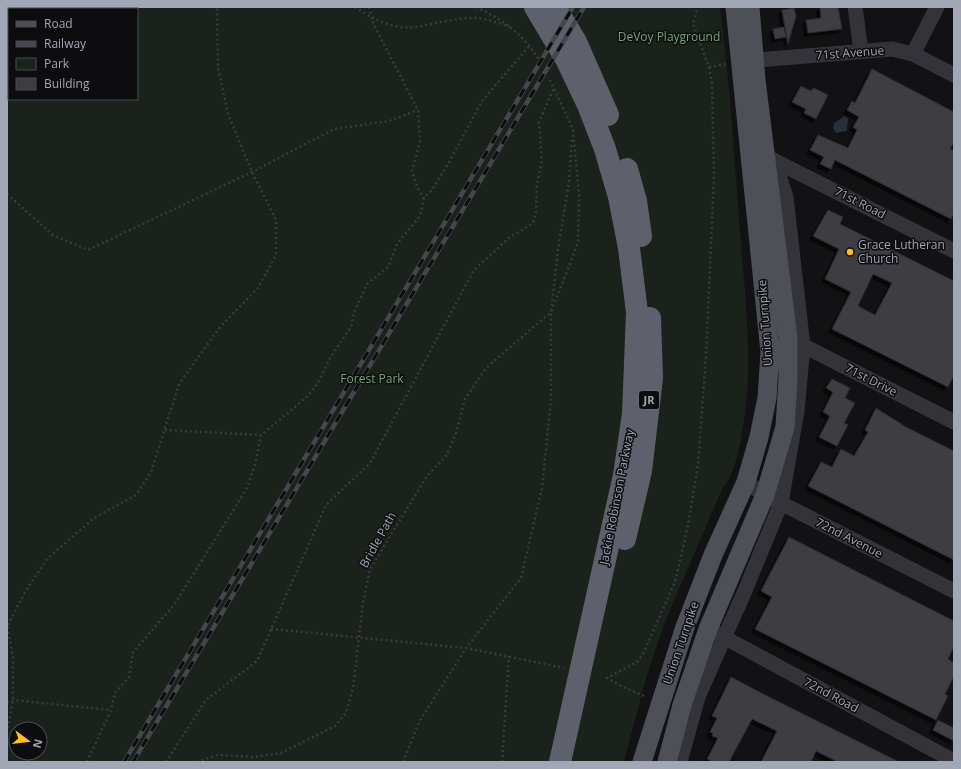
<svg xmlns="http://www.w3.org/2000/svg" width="961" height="769" font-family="'Open Sans',sans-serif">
<defs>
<filter id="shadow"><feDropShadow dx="-3.5" dy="3.5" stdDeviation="0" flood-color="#0009"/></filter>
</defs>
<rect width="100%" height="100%" fill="#121214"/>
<path fill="#1a221b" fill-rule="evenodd" d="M 7,7 L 720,7 C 729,77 734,148 739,219 C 743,270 749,322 748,373 C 748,395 740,475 723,487 L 664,624 L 644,685 L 624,762 L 7,762 ZM 9,9 L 137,9 L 137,99 L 9,99 ZM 16,729 L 40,729 L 40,753 L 16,753 Z"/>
<path fill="#273039" d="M 845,116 L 848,119 L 847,131 L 836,133 L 833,128 L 834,123 Z"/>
<path fill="#3c3c42" stroke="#2c2c30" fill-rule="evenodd" filter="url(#shadow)" d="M 820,7 L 838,7 L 842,29 L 808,33 L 806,20 L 821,18 Z
M 794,8 L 796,16 L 788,44 L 782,10 Z
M 784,27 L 786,37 L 775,39 L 773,29 Z
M 872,69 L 954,112 L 954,142 L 950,149 L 954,151 L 954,213 L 951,219 L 835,160 L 831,169 L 820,164 L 824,157 L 810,150 L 818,135 L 848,148 L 857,130 L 853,127 L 859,117 L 847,110 L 852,101 L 855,103 Z
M 801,86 L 811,91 L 813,88 L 816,89 L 828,95 L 816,119 L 804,113 L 806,109 L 792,102 Z
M 828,210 L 843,217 L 840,224 L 954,281 L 954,375 L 948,387 L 832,329 L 851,292 L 825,279 L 839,249 L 813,236 ZM 873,274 L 892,283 L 875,315 L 858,306 Z
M 832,379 L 850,388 L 845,398 L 855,403 L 844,423 L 848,425 L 837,446 L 819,437 L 830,416 L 823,412 L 833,392 L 826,388 Z
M 876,408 L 906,427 L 954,451 L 954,560 L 808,486 L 821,462 L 832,467 L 841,449 L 854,456 L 868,432 L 865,430 Z
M 789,537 L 954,621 L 954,646 L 948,659 L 954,663 L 954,676 L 945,694 L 948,696 L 936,720 L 755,629 L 772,597 L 761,591 Z
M 731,677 L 769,697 L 899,762 L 838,762 L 816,751 L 811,762 L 761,762 L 777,731 L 752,719 L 729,762 L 713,762 L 707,759 L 718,738 L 712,736 L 713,733 L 710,732 L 717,718 L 712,716 Z
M 938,720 L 954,728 L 954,741 L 933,730 Z"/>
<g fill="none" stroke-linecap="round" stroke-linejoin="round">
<path stroke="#383a40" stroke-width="2.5" stroke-dasharray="2 3" stroke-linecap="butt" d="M 355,7 C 372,19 394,30 416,27 C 436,24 456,17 477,18 C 488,19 500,24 511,27
M 369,7 L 373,23 L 418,110 L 420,142 L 412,171 L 418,189 L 424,198
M 476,7 C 502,19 524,35 539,60
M 33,9 L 34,7
M 7,50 L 9,49
M 709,67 L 727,64
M 7,194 L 53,235 L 88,250 L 252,172 L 334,129 L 389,121 L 418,110
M 165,430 L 261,435
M 8,625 L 25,592 L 47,559 L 94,518 L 136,495 L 151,472 L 179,384 L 220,327 L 258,288 L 276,255 L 276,220 L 252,172 L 228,114 L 218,68 L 217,7
M 271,629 L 466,648 L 564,668
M 644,696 L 621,686 L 607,678 L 637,662 L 643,654 L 675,582 L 688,525 L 698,465 L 706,356 L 714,176 L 712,84 L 709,67 L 693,24 L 698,7
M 7,702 L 13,700 L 111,710
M 7,733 L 13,700 L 13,658 L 7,625
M 87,762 L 111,710 L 115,693 L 129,677 L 133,652 L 174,605 L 246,490 L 255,465 L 261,435 L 308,396 L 319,381 L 330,358 L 351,327 L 354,312 L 367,284 L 388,267 L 397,244 L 420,216 L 424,198 L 432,190 L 447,166 L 482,101 L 530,45
M 166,762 L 206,700 L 257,661 L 326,505 L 370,463 L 474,270 L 509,238 L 533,223 L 536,212 L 537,183 L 542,162 L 539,122 L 554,88
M 197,762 L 218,755 L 255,757 L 281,753 L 335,726 L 346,713 L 353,688 L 363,603 L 370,569 L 427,476 L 447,455 L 456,433 L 465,399 L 486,368 L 551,312 L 578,243 L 579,194 L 573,129 L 550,80
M 403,762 L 419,722 L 466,648 L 521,578 L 542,488 L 551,399 L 551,312 L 558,249 L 569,182 L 572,137
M 502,762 L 509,656"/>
<path stroke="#333339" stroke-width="15" d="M 855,7 L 861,51
M 913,54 L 937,7
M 745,61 L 892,49 L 913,54 L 954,75
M 769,158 L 954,251
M 796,342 L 954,422
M 746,482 L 765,495 L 954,591
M 716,633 L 954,761
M 680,762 L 698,697 L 744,593 L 781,503 L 797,411 L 803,346 L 786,197 L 774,160"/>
<path stroke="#4e5058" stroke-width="19" d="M 642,762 L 685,627 L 713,555 L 746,482 L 759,437 L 767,398 L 770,352 L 735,7
M 667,762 L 682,705 L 708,629 L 765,495 L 785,427 L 788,379 L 788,338 L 756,80 L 750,7"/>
<path stroke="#5e616b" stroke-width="22" d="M 535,7 L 566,59 L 588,105 L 605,149 L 619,197 L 629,248 L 637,312 L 633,414 L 624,475 L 560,762
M 555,7 L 576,42 L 608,115
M 627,169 L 636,201 L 641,236
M 625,539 L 641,471 L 652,378 L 650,318"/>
<defs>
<path id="rail" d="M 124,762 L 573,7
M 133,762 L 584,7"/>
</defs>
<use href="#rail" stroke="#45474e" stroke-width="4.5"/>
<use href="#rail" stroke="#0d0d0f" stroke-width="3" stroke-dasharray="9" stroke-linecap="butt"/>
</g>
<circle fill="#ffc01f" stroke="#0d0d0f" stroke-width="1.5" cx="850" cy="252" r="4"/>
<g text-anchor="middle" stroke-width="3" stroke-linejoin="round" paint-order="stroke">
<rect fill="#0d0d0f" stroke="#757984" stroke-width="1" x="639" y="391" width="20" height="18" rx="3"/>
<g font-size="11" font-weight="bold" fill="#a2a7b6">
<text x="649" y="404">JR</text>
</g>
<g font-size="12" fill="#77a37c" stroke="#0d0d0f">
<text x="669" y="41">DeVoy Playground</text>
<text x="372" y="383">Forest Park</text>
</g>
<g font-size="12" fill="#a2a7b6" stroke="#0d0d0f">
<text transform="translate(850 53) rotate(-4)" y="4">71st Avenue</text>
<text transform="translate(860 203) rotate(27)" y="4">71st Road</text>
<text transform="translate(765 323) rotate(-94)" y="4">Union Turnpike</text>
<text transform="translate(871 380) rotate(27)" y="4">71st Drive</text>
<text transform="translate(617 497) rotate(-79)" y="4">Jackie Robinson Parkway</text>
<text transform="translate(849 538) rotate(27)" y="4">72nd Avenue</text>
<text transform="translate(378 540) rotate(-61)" y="4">Bridle Path</text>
<text transform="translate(681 643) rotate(-71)" y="4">Union Turnpike</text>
<text transform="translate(831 695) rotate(28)" y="4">72nd Road</text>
</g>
<g font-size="12" fill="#a2a7b6" stroke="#0d0d0f" text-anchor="start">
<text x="858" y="249">Grace Lutheran<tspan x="858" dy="14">Church</tspan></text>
</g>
</g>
<rect width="961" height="769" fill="none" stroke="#a2a7b6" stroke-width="16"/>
<rect x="8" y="8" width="130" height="92" fill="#0d0d0f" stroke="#494b52"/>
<rect x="16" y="21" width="20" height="6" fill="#4e5058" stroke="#494b52"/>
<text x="44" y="28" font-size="12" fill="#a2a7b6">Road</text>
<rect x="16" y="41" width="20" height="6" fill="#45474e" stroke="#494b52"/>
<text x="44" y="48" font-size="12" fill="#a2a7b6">Railway</text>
<rect x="16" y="58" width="20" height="12" fill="#1a221b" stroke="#494b52"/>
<text x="44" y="68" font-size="12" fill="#a2a7b6">Park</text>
<rect x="16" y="78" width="20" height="12" fill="#3c3c42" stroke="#494b52"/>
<text x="44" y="88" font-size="12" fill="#a2a7b6">Building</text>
<g transform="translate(28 741) rotate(105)"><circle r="19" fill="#0d0d0f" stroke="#494b52"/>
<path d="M0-3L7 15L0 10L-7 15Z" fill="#ffc01f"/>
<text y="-6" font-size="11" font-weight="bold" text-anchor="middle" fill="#a2a7b6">N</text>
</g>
</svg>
